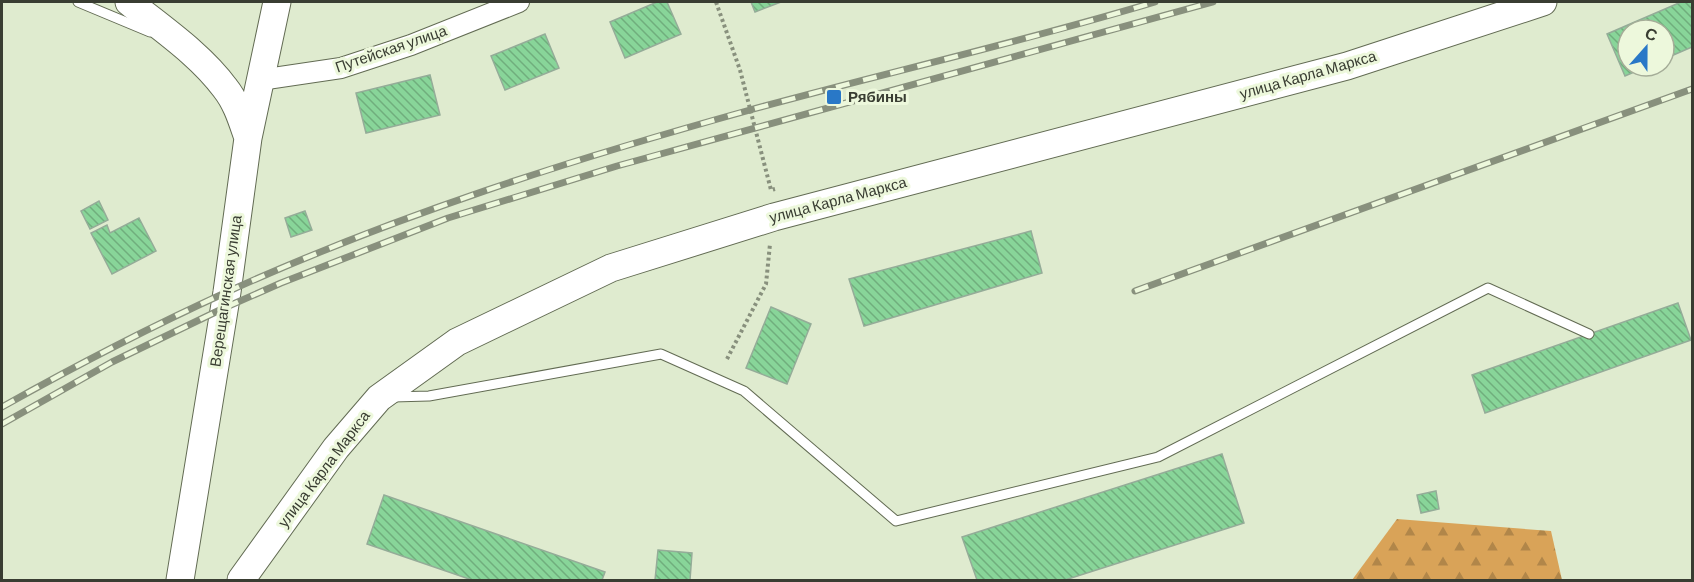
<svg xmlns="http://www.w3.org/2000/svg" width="1694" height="582" font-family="Barlow,sans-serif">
<defs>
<pattern id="forest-firs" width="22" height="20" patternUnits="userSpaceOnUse" patternTransform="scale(1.5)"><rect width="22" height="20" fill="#d9a358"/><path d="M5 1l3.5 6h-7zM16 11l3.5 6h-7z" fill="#b18649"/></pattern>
<pattern id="building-back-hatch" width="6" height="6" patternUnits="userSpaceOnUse" patternTransform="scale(1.5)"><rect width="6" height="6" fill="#88d599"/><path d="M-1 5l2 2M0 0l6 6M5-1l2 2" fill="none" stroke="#70ae7d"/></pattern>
</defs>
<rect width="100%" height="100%" fill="#dfebcf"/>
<path fill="url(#forest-firs)" d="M 1397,519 L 1551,531 L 1562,580 L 1352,580 Z"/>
<path fill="url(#building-back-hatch)" stroke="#94ac98" stroke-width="1.5" d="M 657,2 L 667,2 L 681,34 L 625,58 L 610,22 Z
M 751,2 L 781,2 L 755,12 Z
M 1681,2 L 1692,2 L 1692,47 L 1664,59 L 1664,30 L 1628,30 L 1628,66 L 1648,66 L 1625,76 L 1607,34 Z
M 545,34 L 559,68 L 505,90 L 491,56 Z
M 430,75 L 440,115 L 366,133 L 356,93 Z
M 99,201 L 108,220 L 90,229 L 81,211 Z
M 305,211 L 312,230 L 291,237 L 285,218 Z
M 139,218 L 156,251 L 112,274 L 91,233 L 107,225 L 110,233 Z
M 1031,231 L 1042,273 L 864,326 L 849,279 Z
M 1678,303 L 1691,340 L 1485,413 L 1472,375 Z
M 771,307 L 811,324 L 787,384 L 746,368 Z
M 1222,454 L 1244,523 L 1065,580 L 977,580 L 962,537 Z
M 1436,491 L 1439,509 L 1421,513 L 1417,495 Z
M 384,495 L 605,572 L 602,580 L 472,580 L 367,544 Z
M 658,550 L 692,553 L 690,580 L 655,580 Z"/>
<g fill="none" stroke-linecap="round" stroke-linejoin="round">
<defs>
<path id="lane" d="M 78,2 L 150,32
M 393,397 L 429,396 L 661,354 L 744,391 L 896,521 L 1158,457 L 1488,288 L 1589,334"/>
<path id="street" d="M 260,80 L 341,68 L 411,45 L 519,2"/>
<path id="secondary" d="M 129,2 C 161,28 200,54 225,88 C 237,103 242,121 248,138
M 180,580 L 227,292 L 248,138 L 277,2
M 241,580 L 336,448 L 379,398 L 457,342 L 611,268 L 774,217 L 1347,66 L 1543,2"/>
</defs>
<use href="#lane" stroke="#626b53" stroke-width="11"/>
<use href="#street" stroke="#626b53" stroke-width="22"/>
<use href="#secondary" stroke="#626b53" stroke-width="29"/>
<path stroke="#88907d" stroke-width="4" stroke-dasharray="3 3" stroke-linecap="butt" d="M 716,2 L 740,70 L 771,190 L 775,189
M 727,359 L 766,284 L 770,244"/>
<use href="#lane" stroke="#fff" stroke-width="9"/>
<use href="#street" stroke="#fff" stroke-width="20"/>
<use href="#secondary" stroke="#fff" stroke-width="27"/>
<defs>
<path id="rail" d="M 1135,291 L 1692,89
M 2,407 C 75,366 150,327 227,292 C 394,216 573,159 750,110 C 885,73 1022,42 1155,2
M 2,424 L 112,362 L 224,308 L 281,283 L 448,218 L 617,166 L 1213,2"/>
</defs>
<use href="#rail" stroke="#88907d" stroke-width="7"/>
<use href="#rail" stroke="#edf8dc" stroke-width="4.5" stroke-dasharray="14" stroke-linecap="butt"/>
</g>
<rect fill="#2978c7" stroke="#edf8dc" stroke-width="2" x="826" y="89" width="16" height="16" rx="3"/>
<g text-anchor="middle" stroke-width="6" stroke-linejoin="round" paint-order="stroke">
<g font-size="15" fill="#393d32" stroke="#edf8dc">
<text transform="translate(391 49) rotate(-19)" y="5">Путейская улица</text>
<text transform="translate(1308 75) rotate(-16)" y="5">улица Карла Маркса</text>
<text transform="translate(838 200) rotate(-15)" y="5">улица Карла Маркса</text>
<text transform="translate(226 291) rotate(-82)" y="5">Верещагинская улица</text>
<text transform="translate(324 469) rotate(-53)" y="5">улица Карла Маркса</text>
</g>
<g font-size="15" font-weight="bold" fill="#393d32" stroke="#edf8dc" text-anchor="start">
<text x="848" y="102">Рябины</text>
</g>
</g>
<rect width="1694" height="582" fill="none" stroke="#393d32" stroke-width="6"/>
<g transform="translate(1646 48) rotate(21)"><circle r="28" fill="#edf8dc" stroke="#a5ad98" stroke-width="1.5"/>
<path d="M0-4.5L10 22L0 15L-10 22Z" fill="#2978c7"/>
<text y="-9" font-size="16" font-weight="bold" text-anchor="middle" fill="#393d32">С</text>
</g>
</svg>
